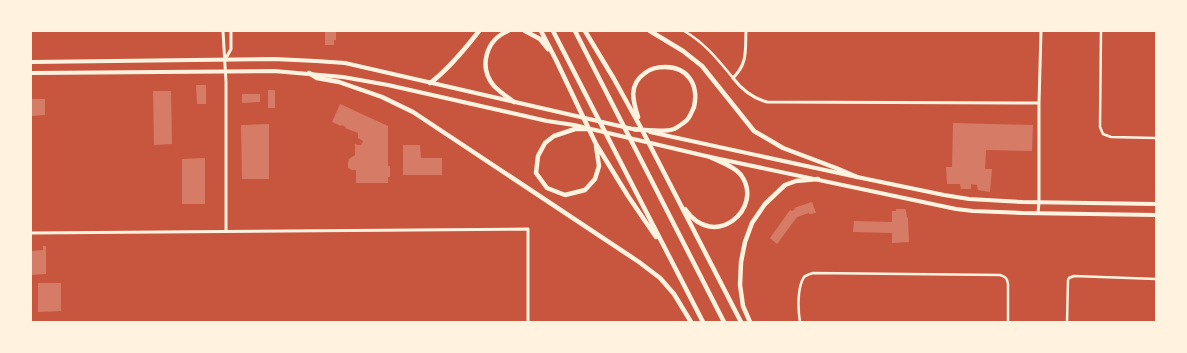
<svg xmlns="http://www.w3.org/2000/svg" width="1187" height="353" font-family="Lato,sans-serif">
<rect width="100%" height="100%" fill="#c8553d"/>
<path fill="#d67c66" d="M 325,31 L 336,31 L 336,40 L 334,40 L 334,45 L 325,45 Z
M 196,85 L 206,85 L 206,104 L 197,104 Z
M 268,90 L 275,90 L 275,108 L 268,108 Z
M 153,91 L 171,91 L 172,144 L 154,145 Z
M 242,94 L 260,94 L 260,102 L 242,103 Z
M 31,99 L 45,99 L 45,115 L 31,116 Z
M 340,104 L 388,126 L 388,166 L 390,166 L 390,177 L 388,177 L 388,183 L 356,183 L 356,170 L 352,170 L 348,168 L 348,162 L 349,159 L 355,155 L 355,144 L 358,145 L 361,145 L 363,141 L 358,138 L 358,133 L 345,128 L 346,127 L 342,125 L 341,126 L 332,122 Z
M 953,123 L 1033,125 L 1032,151 L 986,150 L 985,169 L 992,169 L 990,192 L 978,190 L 977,185 L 971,184 L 971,189 L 961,189 L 960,184 L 947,184 L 946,167 L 952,167 Z
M 269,124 L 269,179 L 242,179 L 241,125 Z
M 403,145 L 420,145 L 421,158 L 442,158 L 442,175 L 403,175 Z
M 205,158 L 205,204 L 182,204 L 182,159 Z
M 812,202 L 816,213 L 809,214 L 809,213 L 797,217 L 777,244 L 770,238 L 790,210 L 792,211 L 795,209 L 794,208 Z
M 896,209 L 905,209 L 906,211 L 907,217 L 908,218 L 909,242 L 892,243 L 892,233 L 853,232 L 854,221 L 892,222 L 892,211 L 896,211 Z
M 43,246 L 46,246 L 46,274 L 31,275 L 31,251 L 43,250 Z
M 38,283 L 61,283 L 61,311 L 38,312 Z"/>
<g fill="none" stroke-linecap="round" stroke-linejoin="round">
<path stroke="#fff3e0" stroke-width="2.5" d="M 684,31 C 704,42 719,61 733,78
M 1101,31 L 1100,127 L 1103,134 L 1111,137 L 1156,138
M 800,322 C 798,310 797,288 804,277 C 806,275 810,274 813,273 L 1000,275 C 1006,277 1007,278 1008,284 L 1008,322
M 1067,322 L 1068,280 L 1069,278 L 1074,276 L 1156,279"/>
<path stroke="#fff3e0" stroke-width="3" d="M 223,31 L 226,82 L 226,230
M 746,31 C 745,51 748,63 733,78 C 742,90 752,98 767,102 L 1039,103
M 225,60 L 231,49 L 231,31
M 1038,213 L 1039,203 L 1039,103 L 1041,31
M 31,233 L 528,229 L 528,322"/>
<path stroke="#fff3e0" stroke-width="4" d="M 31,62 L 274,59 L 316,61 L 345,63 L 637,130
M 31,73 L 274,71 L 343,77 L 388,85 L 547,121 L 574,125 L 710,157 L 956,209 L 973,211 L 1022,213 L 1156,215
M 650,132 L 857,177 L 944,195 L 969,199 L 1022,202 L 1156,204"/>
<path stroke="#fff3e0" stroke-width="4.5" d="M 508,31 C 486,40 478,67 494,86 C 500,92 507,97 514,102
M 525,31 L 540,39 L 548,49
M 541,31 L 556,60 L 596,144 L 628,196 L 656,237
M 553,31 L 703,322
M 575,31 L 724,322
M 585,31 L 614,79 L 640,126 L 741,322
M 650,31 L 683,51 L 702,66 L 754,131 L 783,148 L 836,168 L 857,177
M 309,73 L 317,78 L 339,82 L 382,97 L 413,112 L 639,262 L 660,278 L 674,294 L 691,322
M 430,83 C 448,70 465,49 479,31
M 590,129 L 575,129 L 554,136 L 545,143 L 538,156 L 536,173 L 547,188 L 565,195 L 585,190 L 595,179 L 599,166 L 596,146
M 634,129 C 643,130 666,132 674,129 C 676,128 678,127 679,126 C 682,124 685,122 687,120 C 690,117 692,111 694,107 C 699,85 688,67 665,67 C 657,67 651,68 645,73 C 628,85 633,101 638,117
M 685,209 C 714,252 765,208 741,175 C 734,166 720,162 710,157
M 750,322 L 743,306 L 740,285 L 741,262 L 745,242 L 752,223 L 765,204 L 785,185 L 796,181 L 818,179"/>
</g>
<rect width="1187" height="353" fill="none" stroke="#fff3e0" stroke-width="64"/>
</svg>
